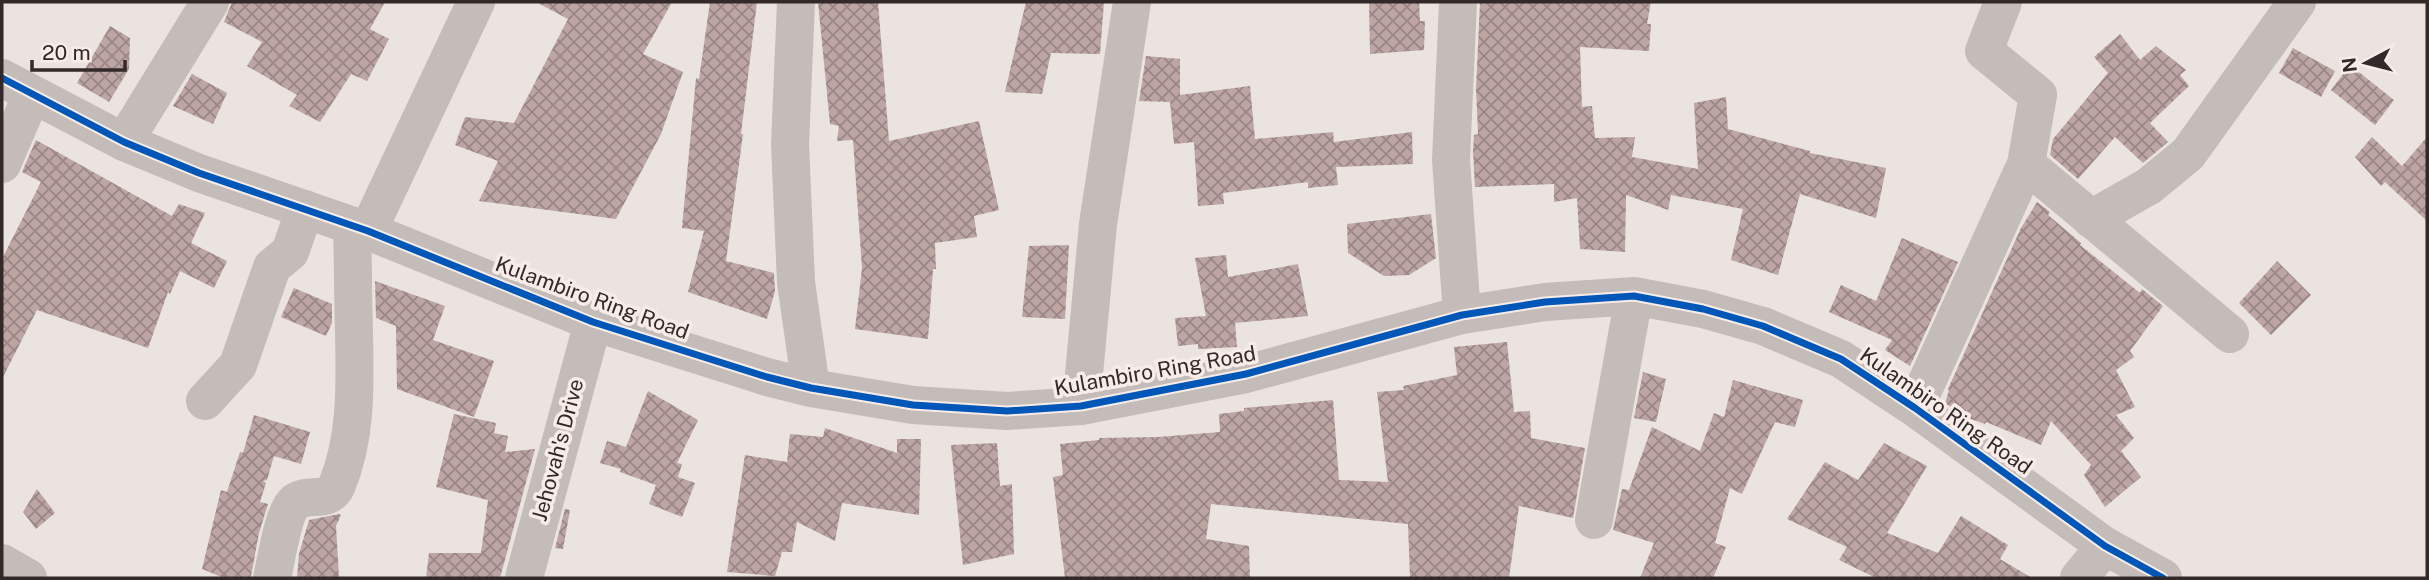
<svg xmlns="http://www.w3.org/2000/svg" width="2429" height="580" font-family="'Public Sans',sans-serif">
<defs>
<pattern id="building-cross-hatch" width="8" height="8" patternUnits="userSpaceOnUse" patternTransform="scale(1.75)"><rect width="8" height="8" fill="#bca5a3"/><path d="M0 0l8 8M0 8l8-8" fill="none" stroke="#998685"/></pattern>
</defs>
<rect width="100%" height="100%" fill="#eae3e0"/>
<path fill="url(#building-cross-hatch)" d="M 232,2 L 385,2 L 370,29 L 389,39 L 367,81 L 351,74 L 320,122 L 289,106 L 297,95 L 247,66 L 262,42 L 224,22 Z
M 536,2 L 672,2 L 643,54 L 683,72 L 661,134 L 616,219 L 479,201 L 498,161 L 455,145 L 465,117 L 514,123 L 568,19 Z
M 710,2 L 757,2 L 741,134 L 743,134 L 726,261 L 774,273 L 775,291 L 767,319 L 688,292 L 704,231 L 682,228 L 696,78 L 699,79 Z
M 818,2 L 878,2 L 889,141 L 979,121 L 999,210 L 974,216 L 977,237 L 935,243 L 936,269 L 933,269 L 928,339 L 855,329 L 862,268 L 853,140 L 837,141 L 839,126 L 830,124 Z
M 1026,2 L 1104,2 L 1100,54 L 1051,53 L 1042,94 L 1005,92 Z
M 1369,2 L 1419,2 L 1420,21 L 1425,21 L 1424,50 L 1370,54 Z
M 1480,2 L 1651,2 L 1647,24 L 1651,24 L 1649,51 L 1580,47 L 1582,107 L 1592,106 L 1595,138 L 1635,137 L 1632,157 L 1698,169 L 1694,103 L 1726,97 L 1728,129 L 1810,151 L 1810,153 L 1886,168 L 1876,218 L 1800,194 L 1778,275 L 1731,260 L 1743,209 L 1671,195 L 1668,210 L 1626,195 L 1625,252 L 1580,249 L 1577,198 L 1554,202 L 1554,184 L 1475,187 L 1473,151 L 1474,135 L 1478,134 L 1476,89 Z
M 110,26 L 130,38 L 129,69 L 109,102 L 77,83 Z
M 2120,34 L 2140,60 L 2156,46 L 2186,70 L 2180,75 L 2189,86 L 2150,123 L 2168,142 L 2143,163 L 2115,137 L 2078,179 L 2050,155 L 2053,139 L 2108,73 L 2094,57 Z
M 2293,48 L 2335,71 L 2321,97 L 2279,73 Z
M 1146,56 L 1180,59 L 1180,95 L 1250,86 L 1255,139 L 1333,132 L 1334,142 L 1412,132 L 1413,164 L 1336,167 L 1338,185 L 1308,188 L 1308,182 L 1223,193 L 1224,204 L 1198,206 L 1194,142 L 1174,144 L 1170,102 L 1139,101 Z
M 2350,65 L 2394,100 L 2375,125 L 2331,90 Z
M 192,74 L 227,93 L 213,124 L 173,106 Z
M 2372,137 L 2402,166 L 2427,137 L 2427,221 L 2385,182 L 2381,186 L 2355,157 Z
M 36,140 L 172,216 L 179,204 L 205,213 L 191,243 L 227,261 L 214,288 L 180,271 L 170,294 L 168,292 L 148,348 L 37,310 L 2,379 L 2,259 L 41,182 L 22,172 Z
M 2037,202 L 2050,212 L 2048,215 L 2081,243 L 2080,245 L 2140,293 L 2142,289 L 2163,306 L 2130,351 L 2134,357 L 2116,370 L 2135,407 L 2116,415 L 2134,438 L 2121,451 L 2141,477 L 2105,507 L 2084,475 L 2091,465 L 2051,421 L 2041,445 L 1986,422 L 1985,424 L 1965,417 L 1945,403 L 1949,390 L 1948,389 L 2021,228 Z
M 1431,214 L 1436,258 L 1409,275 L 1384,276 L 1348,253 L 1347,224 Z
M 1902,238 L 1958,262 L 1910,366 L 1885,350 L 1892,340 L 1829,312 L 1841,285 L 1876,301 Z
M 1069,245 L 1065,319 L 1022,317 L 1029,246 Z
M 1226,255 L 1228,277 L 1298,264 L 1308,316 L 1235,323 L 1237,347 L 1198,349 L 1198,344 L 1178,346 L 1175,318 L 1206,316 L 1195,258 Z
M 2277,261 L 2311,295 L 2271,335 L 2239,303 Z
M 375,281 L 445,306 L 433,340 L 494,361 L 474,417 L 397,389 L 396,326 L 376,318 Z
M 294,288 L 332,304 L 332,323 L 326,336 L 281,317 Z
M 1507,342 L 1514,412 L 1530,411 L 1531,438 L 1585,448 L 1573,518 L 1519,506 L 1509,578 L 1410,578 L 1408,524 L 1211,504 L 1206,539 L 1249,546 L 1250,578 L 1065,578 L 1053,477 L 1063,475 L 1060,444 L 1099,440 L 1099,438 L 1158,437 L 1220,432 L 1219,414 L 1244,411 L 1244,408 L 1333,400 L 1339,480 L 1388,482 L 1377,392 L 1404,390 L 1403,386 L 1457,375 L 1454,347 Z
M 1643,372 L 1666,379 L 1656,422 L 1634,418 Z
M 1733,380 L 1803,400 L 1795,427 L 1775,422 L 1742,494 L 1730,488 L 1715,543 L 1726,547 L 1713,578 L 1640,578 L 1654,543 L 1613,530 L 1622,489 L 1629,490 L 1652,427 L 1700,451 L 1714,413 L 1724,417 Z
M 648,391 L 698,420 L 677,463 L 682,464 L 678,477 L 695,483 L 682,517 L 649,504 L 656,485 L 620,472 L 621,469 L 600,463 L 607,441 L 626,447 Z
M 454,414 L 496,423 L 494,433 L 508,436 L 505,452 L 535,449 L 500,578 L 426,578 L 429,553 L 481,553 L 488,500 L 436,487 Z
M 254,415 L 310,432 L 301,464 L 274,456 L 267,480 L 263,481 L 266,483 L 260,502 L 268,504 L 259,533 L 251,576 L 249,578 L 224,578 L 202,569 L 221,490 L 227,492 L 240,452 L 243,453 Z
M 825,428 L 897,453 L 897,439 L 921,439 L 919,515 L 842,503 L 835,541 L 797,522 L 792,552 L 782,552 L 775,576 L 727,572 L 745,455 L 787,462 L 790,434 L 823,437 Z
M 997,443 L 1000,486 L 1012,484 L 1014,554 L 963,565 L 951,445 Z
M 1884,443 L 1927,466 L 1887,533 L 1938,553 L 1961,516 L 2008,545 L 2000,559 L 2032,578 L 1876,578 L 1839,560 L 1847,547 L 1787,519 L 1825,462 L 1858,480 Z
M 37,489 L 55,513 L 36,529 L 23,512 Z
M 565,509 L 570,510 L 563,549 L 555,548 Z
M 339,514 L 341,515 L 336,526 L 339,578 L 297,578 L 299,554 L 309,520 Z"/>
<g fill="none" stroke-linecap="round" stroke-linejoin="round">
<path stroke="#c3bcb9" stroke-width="38" d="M 796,2 L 790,144 L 796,282 L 811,388
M 1458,2 L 1451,160 L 1462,315
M 2,78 L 124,142 L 199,173 L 368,231 L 593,322 L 767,377 L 811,388 L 913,405 L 1007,411 L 1081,406 L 1246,374 L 1462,315 L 1545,302 L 1634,296 L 1703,309 L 1763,326 L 1841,359 L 1915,408 L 2105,546 L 2163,578
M 124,142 L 210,2
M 2,164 L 32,94
M 2026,164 L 2230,334
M 2091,219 L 2149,186 L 2188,154 L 2297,2
M 368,231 L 476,2
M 205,401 L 238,365 L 272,267 L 290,252 L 305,209
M 1081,406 L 1098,224 L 1132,2
M 1915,408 L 2026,164 L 2038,95 L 1984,51 L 2003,2
M 1594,520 L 1634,296
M 2,563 L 28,578
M 272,578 C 276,562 283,512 295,502 C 309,492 329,504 337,485 C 357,436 355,384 354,332 C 353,297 353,261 352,226
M 524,578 L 593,322
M 2079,578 L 2105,546"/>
<defs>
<path id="cycleway" d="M 2,78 L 124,142 L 199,173 L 368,231 L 593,322 L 767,377 L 811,388 L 913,405 L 1007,411 L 1081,406 L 1246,374 L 1462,315 L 1545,302 L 1634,296 L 1703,309 L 1763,326 L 1841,359 L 1915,408 L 2105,546 L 2163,578"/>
</defs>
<use href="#cycleway" stroke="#f7ece7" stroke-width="11"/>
<use href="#cycleway" stroke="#0057b8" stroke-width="7"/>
</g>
<g text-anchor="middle" stroke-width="7" stroke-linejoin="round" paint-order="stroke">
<g font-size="21" fill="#332928" stroke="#f7ece7">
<text transform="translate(592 298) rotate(20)" y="7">Kulambiro Ring Road</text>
<text transform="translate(1155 371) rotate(-10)" y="7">Kulambiro Ring Road</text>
<text transform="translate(1946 411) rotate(35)" y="7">Kulambiro Ring Road</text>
<text transform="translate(558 450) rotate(-75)" y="7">Jehovah's Drive</text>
</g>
</g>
<rect width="2429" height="580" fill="none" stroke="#332928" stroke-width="7"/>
<g transform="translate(2366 63) rotate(263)" stroke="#f7ece7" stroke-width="5" paint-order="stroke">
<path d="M0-5L12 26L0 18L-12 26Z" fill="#332928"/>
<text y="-10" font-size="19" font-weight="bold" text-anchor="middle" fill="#332928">N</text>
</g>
<path d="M32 60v10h93v-10" fill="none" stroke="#332928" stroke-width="3.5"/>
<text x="42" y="60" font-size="21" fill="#332928" stroke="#f7ece7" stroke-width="5" paint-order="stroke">20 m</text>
</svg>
